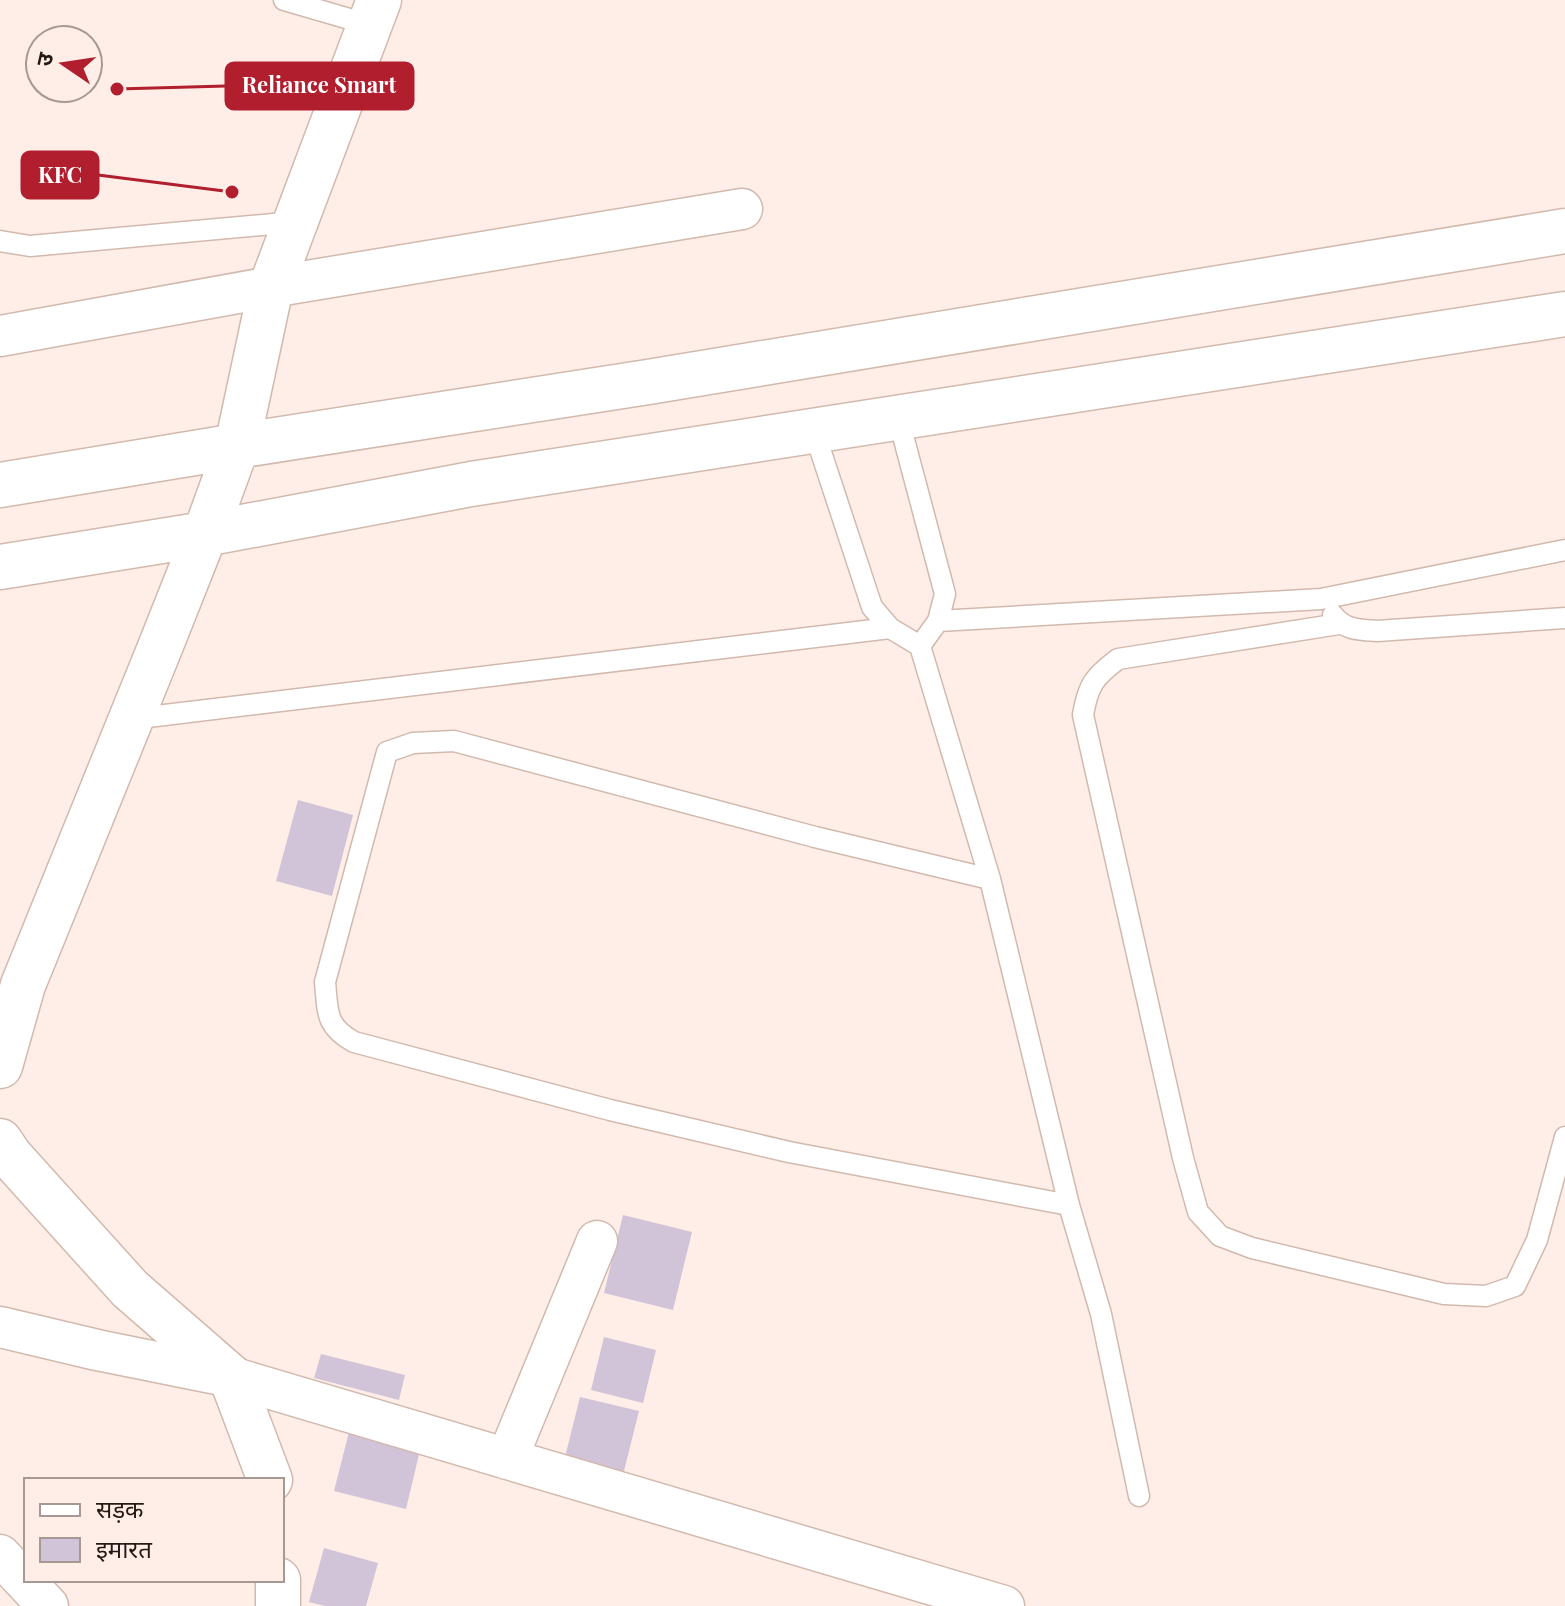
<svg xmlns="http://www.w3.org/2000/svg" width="1565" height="1606" font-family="'Playfair Display','Noto Sans Devanagari',serif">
<rect width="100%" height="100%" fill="#feeee7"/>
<path fill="#d1c3d8" d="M 298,800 L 353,815 L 332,896 L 276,881 Z
M 623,1215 L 692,1232 L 673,1310 L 604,1293 Z
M 604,1337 L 656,1350 L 643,1403 L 591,1390 Z
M 321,1354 L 405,1375 L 399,1400 L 314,1378 Z
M 580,1397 L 639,1411 L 623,1475 L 564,1461 Z
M 350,1428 L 421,1446 L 406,1509 L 334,1491 Z
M 324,1548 L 378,1563 L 366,1606 L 325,1606 L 309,1602 Z"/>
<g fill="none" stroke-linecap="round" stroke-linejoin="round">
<defs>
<path id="service" d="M 284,0 L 370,25
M 0,241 L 30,246 L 295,222
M 814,431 L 872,607 L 890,628 L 920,646 L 938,621 L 945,594 L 898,417
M 1333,615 C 1344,630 1360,630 1377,631 L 1565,618
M 938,621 L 1321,599 L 1565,550
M 1339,624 L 1118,659 C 1094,677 1088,685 1083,715 L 1183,1158 L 1198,1212 L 1220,1236 L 1252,1248 L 1444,1294 L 1486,1296 L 1515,1286 L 1537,1240 L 1565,1137
M 920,646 L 990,879 L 1069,1205 L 1101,1314 L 1139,1496
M 131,719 L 890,628
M 990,879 L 815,837 L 454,741 L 413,743 L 387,752 L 325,982 C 328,1012 325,1026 354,1042 L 610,1110 L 789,1152 L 1069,1205"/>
<path id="minor" d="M 0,336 L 271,287 L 742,209
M 0,1327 L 97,1350 L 231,1377 L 1004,1606
M 507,1459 L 597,1241
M 0,1555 L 48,1606"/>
<path id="tertiary" d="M 0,485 L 237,446 L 648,382 L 1565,231
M 0,567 L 205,534 L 471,484 L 1565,314
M 0,1066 L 23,985 L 161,645 L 205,534 L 237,446 L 271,287 L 379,0
M 0,1141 L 10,1156 L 130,1289 L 231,1377 L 270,1480
M 278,1580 L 278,1606"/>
</defs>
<use href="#service" stroke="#d2b9ae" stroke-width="23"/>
<use href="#minor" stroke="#d2b9ae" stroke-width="43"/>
<use href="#tertiary" stroke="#d2b9ae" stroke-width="47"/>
<use href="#service" stroke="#fff" stroke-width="20"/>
<use href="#minor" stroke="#fff" stroke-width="40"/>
<use href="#tertiary" stroke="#fff" stroke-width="44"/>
</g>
<path fill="none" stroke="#b11e2e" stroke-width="3" d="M117 89L226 86M232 192L98 175"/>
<g fill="#b11e2e" stroke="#feeee7" stroke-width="3">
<circle cx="117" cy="89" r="8"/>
<circle cx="232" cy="192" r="8"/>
</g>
<g fill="#b11e2e" stroke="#b11e2e" stroke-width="3">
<rect x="226" y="63" width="187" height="46" rx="8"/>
<rect x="22" y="152" width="76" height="46" rx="8"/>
</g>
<g font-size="22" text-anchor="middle" font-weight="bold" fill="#fff">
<text x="319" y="93">Reliance Smart</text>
<text x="60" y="183">KFC</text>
</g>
<rect x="24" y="1478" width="260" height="104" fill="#feeee7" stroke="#a69993" stroke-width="2"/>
<rect x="40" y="1504" width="40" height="12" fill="#ffffff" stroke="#a69993" stroke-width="2"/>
<text x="96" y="1518" font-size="24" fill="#221915">सड़क</text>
<rect x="40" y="1538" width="40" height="24" fill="#d1c3d8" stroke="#a69993" stroke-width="2"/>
<text x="96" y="1558" font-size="24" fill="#221915">इमारत</text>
<g transform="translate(64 64) rotate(283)"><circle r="38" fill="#feeee7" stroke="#a69993" stroke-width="2"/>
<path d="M0-6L14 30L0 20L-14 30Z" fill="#b11e2e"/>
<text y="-12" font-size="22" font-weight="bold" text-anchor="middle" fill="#221915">उ</text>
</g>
</svg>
